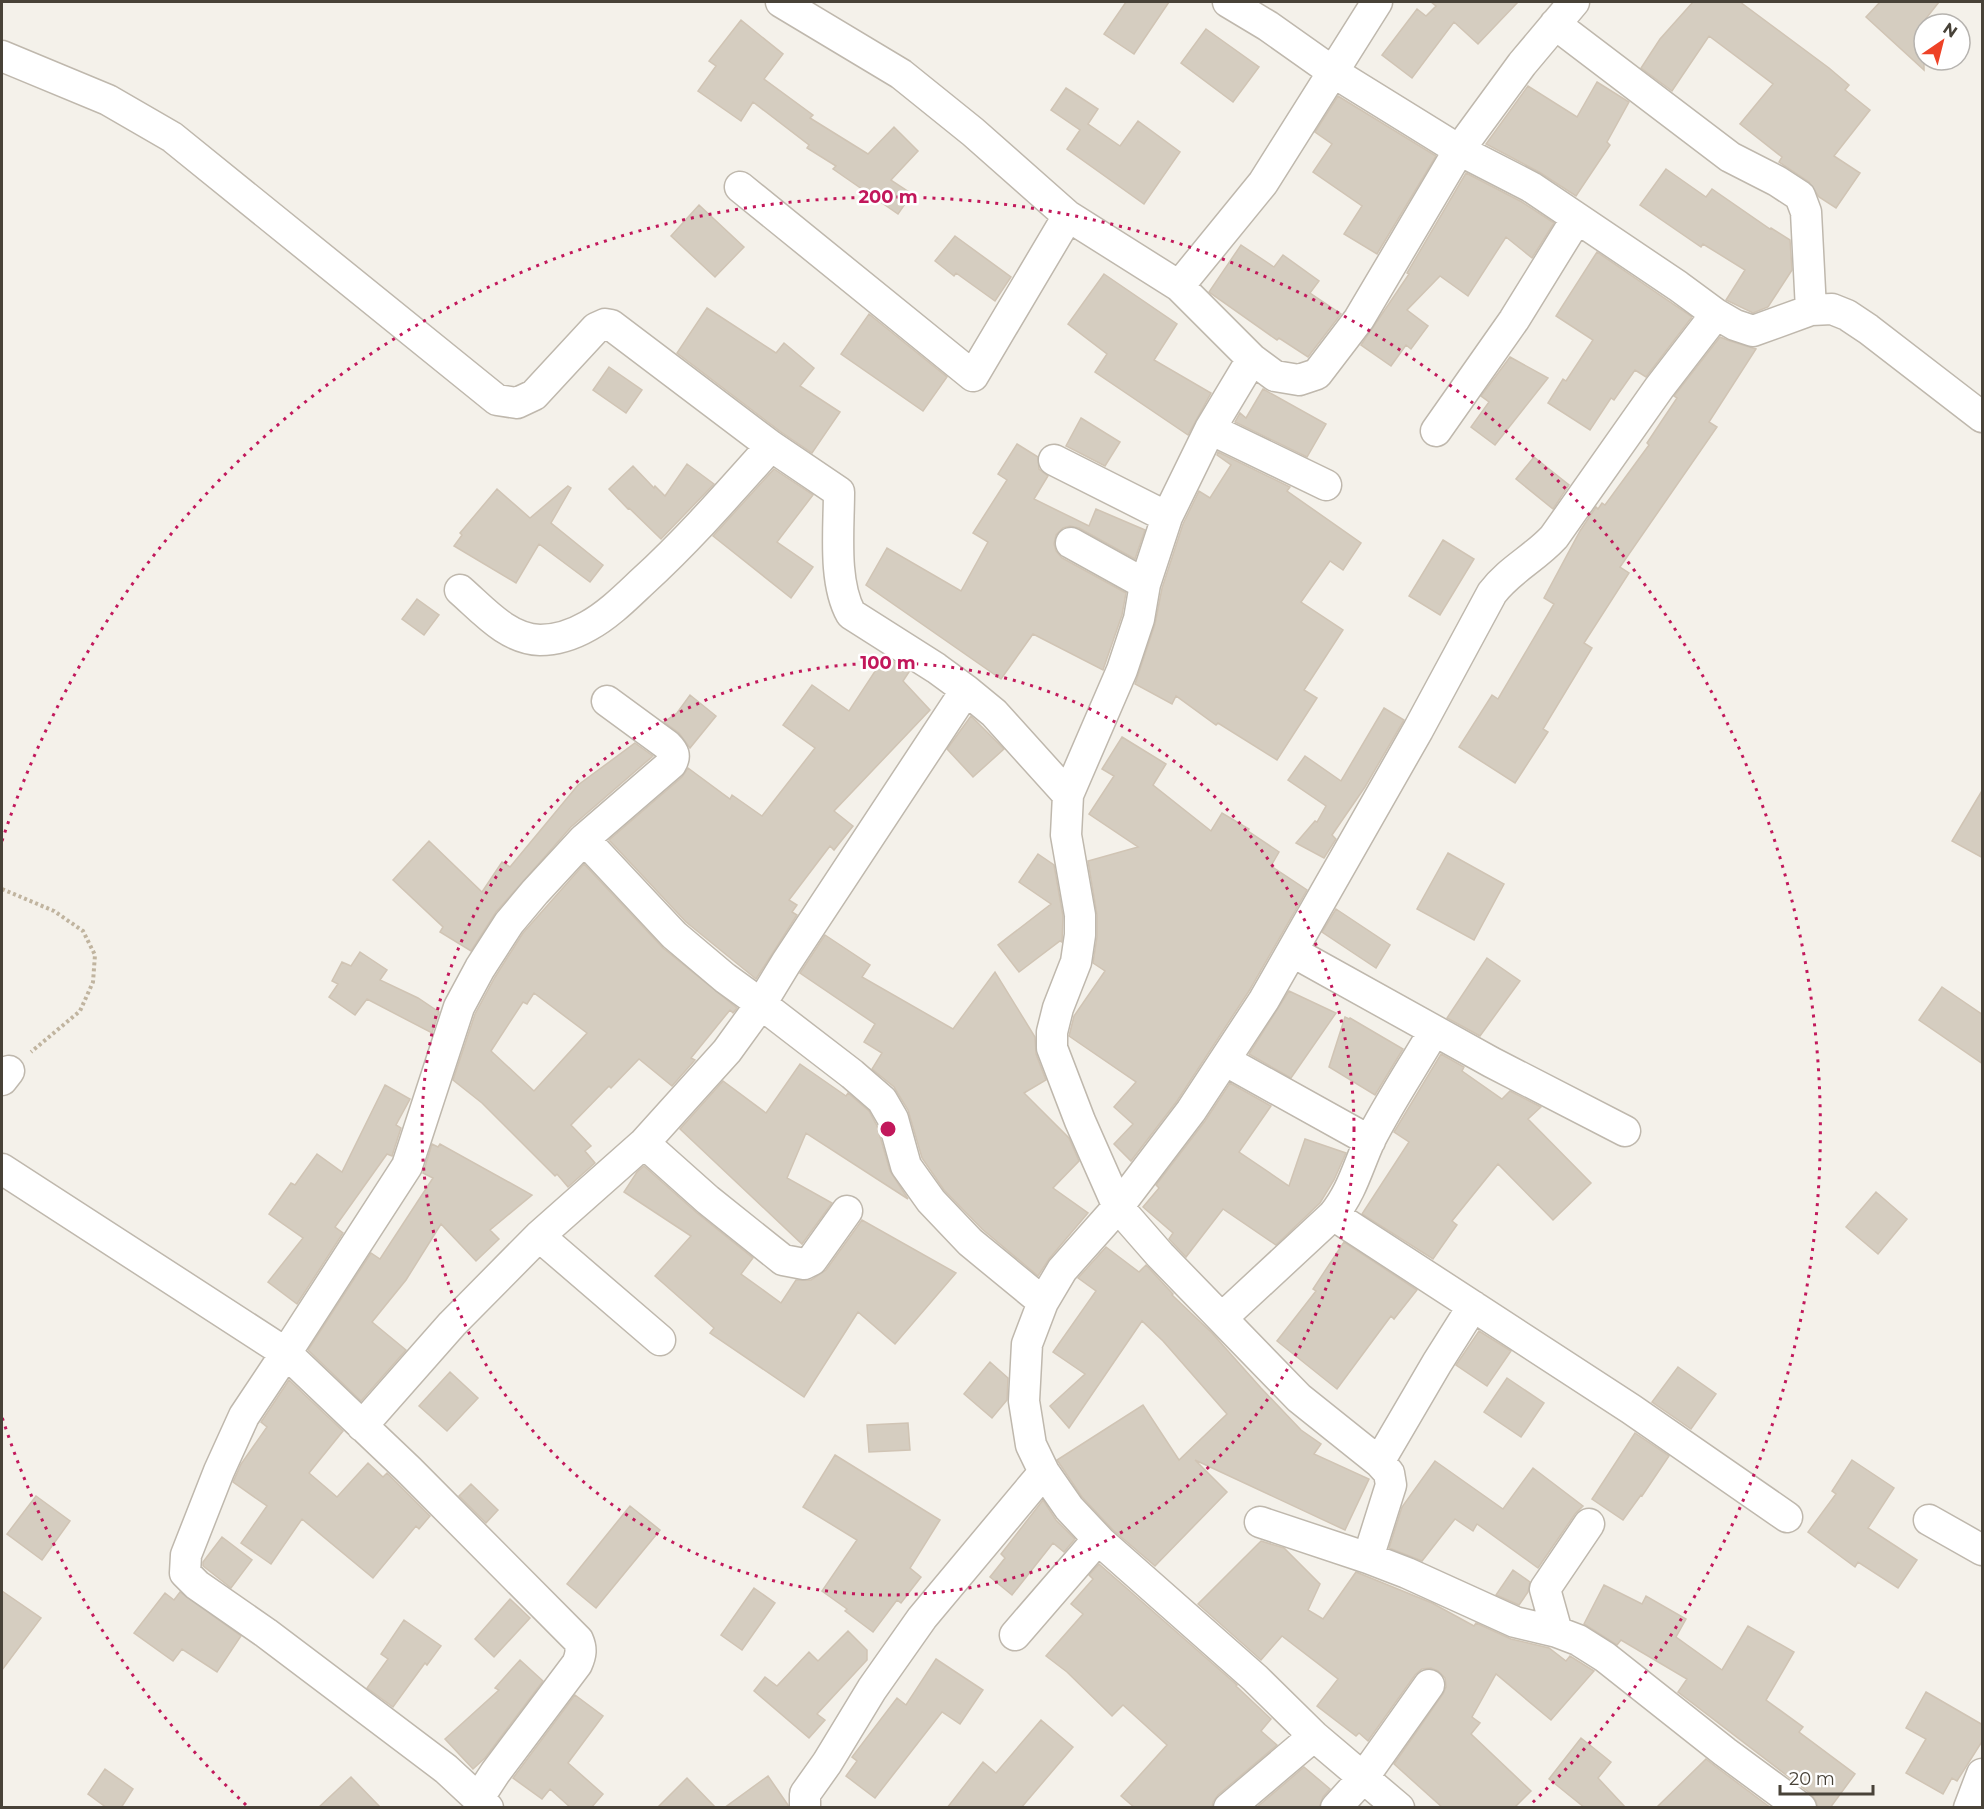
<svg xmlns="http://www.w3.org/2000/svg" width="1984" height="1809" font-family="Montserrat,sans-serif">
<rect width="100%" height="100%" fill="#f4f1ea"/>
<path fill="#d5cdc0" stroke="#d0c4b4" stroke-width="1.5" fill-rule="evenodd" d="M 1126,2 L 1169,2 L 1134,54 L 1104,34 Z
M 1431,2 L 1518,2 L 1478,44 L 1454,22 L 1412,78 L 1382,55 L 1417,9 L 1426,16 L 1436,6 Z
M 1693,2 L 1740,2 L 1829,68 L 1849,85 L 1845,90 L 1870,110 L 1834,156 L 1860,173 L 1836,208 L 1819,197 L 1809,182 L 1779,162 L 1782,157 L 1740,124 L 1773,84 L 1709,36 L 1672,91 L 1641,68 L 1660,39 Z
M 1880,2 L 1939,2 L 1924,21 L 1924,70 L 1866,17 Z
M 741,20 L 783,54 L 764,79 L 813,115 L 810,118 L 868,154 L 894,127 L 918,151 L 891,180 L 912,194 L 898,214 L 833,169 L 836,166 L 807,148 L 809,145 L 753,102 L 741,121 L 698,91 L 716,66 L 709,61 Z
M 1206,29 L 1259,67 L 1233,102 L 1181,63 Z
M 1597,82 L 1629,102 L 1607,142 L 1610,145 L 1576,196 L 1539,172 L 1486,144 L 1528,86 L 1577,117 Z
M 1066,88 L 1098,109 L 1088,124 L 1120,146 L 1138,121 L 1180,152 L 1144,204 L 1067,149 L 1080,130 L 1051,110 Z
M 1338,96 L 1436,156 L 1377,254 L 1344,234 L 1362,206 L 1313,172 L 1332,144 L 1315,132 Z
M 1666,169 L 1706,197 L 1712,189 L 1770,229 L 1771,228 L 1790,240 L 1792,270 L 1768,307 L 1753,313 L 1726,300 L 1745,270 L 1703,244 L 1701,247 L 1640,205 Z
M 1466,173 L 1522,202 L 1554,223 L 1532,258 L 1506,237 L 1468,296 L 1440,276 L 1407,310 L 1428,326 L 1411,349 L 1406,345 L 1391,366 L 1361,345 L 1409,274 L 1407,273 Z
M 699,205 L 744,247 L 715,277 L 671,236 Z
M 955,236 L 1011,277 L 995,301 L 956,273 L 954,276 L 935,261 Z
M 1241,245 L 1274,267 L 1283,255 L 1319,281 L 1310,293 L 1341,314 L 1308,357 L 1279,338 L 1277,340 L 1209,292 Z
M 1597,252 L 1692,317 L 1646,377 L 1635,370 L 1614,400 L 1611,398 L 1590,430 L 1548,403 L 1563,379 L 1566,381 L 1593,340 L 1556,316 Z
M 1104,274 L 1177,324 L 1154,360 L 1211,393 L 1188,435 L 1095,372 L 1107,354 L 1068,324 Z
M 707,308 L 776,353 L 784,343 L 814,368 L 800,386 L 840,412 L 812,453 L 781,432 L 677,353 Z
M 869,314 L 947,377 L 923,411 L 841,354 Z
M 1720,337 L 1730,341 L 1756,349 L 1709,422 L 1717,427 L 1620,567 L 1629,573 L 1584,643 L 1592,648 L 1543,729 L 1548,732 L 1515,783 L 1459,747 L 1492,695 L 1498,699 L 1554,604 L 1544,598 L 1580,531 L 1596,507 L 1598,509 L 1602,503 L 1605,505 L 1649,445 L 1647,443 L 1677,398 L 1674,396 Z
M 1510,357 L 1548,378 L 1495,445 L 1471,427 L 1489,402 L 1481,396 Z
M 609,367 L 642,390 L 626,413 L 593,390 Z
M 1263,389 L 1326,424 L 1307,457 L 1235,422 L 1240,413 L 1246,418 Z
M 1081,418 L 1120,442 L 1105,466 L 1066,446 Z
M 1017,444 L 1038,457 L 1039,469 L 1048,476 L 1034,499 L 1089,526 L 1096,509 L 1145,530 L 1135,559 L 1079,528 L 1070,526 L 1063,528 L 1056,535 L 1054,544 L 1056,551 L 1062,558 L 1126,593 L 1122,615 L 1103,670 L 1033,634 L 1001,679 L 866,585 L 887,548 L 961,591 L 988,542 L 973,533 L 1007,480 L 998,474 Z
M 1218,452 L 1290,487 L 1287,491 L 1361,543 L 1343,570 L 1330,561 L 1301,602 L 1343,630 L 1304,690 L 1317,698 L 1277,760 L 1218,723 L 1216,725 L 1176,696 L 1172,704 L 1135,684 L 1155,624 L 1162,588 L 1183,524 L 1199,491 L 1210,498 L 1231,465 L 1217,455 Z
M 1534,457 L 1569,485 L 1553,509 L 1516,479 Z
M 687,464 L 714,484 L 661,539 L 629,508 L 628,509 L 609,489 L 633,466 L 654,488 L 655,486 L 665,496 Z
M 774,469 L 813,495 L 777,542 L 813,567 L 791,598 L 713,536 Z
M 568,486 L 571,488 L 551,523 L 603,565 L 590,582 L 539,544 L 516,583 L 454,546 L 462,535 L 460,533 L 497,489 L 530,518 Z
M 1443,540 L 1474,559 L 1440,615 L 1409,596 Z
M 417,599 L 439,615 L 424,635 L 402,619 Z
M 885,656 L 909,672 L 903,681 L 930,710 L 834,811 L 853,826 L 834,850 L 830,846 L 789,900 L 797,905 L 792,912 L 797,915 L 756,979 L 686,922 L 609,840 L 682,777 L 688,768 L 730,799 L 732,795 L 762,816 L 815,748 L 783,725 L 812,685 L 849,711 Z
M 690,695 L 716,716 L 690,748 L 679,733 L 664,722 L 677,713 Z
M 1384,708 L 1404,720 L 1365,787 L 1332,835 L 1336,839 L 1324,858 L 1296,843 L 1315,821 L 1317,822 L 1326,806 L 1288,780 L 1305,756 L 1341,781 Z
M 971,716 L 1004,749 L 973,777 L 947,749 Z
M 1122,737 L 1166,764 L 1153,785 L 1211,831 L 1222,813 L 1249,829 L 1248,831 L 1279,852 L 1271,866 L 1307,890 L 1249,991 L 1177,1101 L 1131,1161 L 1114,1144 L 1133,1124 L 1114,1107 L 1136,1082 L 1069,1036 L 1074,1016 L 1105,971 L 1093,963 L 1097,937 L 1097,915 L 1088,861 L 1138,847 L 1089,814 L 1114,776 L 1102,769 Z
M 635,743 L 653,756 L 571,827 L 496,912 L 471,951 L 440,932 L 443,927 L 393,880 L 429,841 L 482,892 L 502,862 L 510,867 L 578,785 Z
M 1983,789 L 1983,858 L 1952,841 Z
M 1448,853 L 1504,884 L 1474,940 L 1417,909 Z
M 1038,854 L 1054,865 L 1063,916 L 1062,942 L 1060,941 L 1019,972 L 998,945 L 1051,904 L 1019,882 Z
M 584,864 L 663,948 L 737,1008 L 733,1013 L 730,1010 L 691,1058 L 695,1060 L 672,1086 L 639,1059 L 611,1088 L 609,1086 L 571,1125 L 591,1146 L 585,1151 L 595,1163 L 568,1187 L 557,1174 L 555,1176 L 482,1103 L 453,1080 L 475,1014 L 495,977 L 523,933 ZM 534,993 L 587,1033 L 534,1091 L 491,1051 L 523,1002 L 527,1004 Z
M 1336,909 L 1390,945 L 1376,968 L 1322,932 Z
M 825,935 L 870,965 L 862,977 L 953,1029 L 995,972 L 1035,1037 L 1036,1054 L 1046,1080 L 1024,1093 L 1069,1138 L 1079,1161 L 1053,1188 L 1088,1213 L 1049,1259 L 1038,1276 L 982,1229 L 944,1190 L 922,1158 L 908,1110 L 894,1087 L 872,1069 L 882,1053 L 864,1042 L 875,1024 L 800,973 Z
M 360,952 L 387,970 L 380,980 L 418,998 L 439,1012 L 432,1033 L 367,999 L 355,1015 L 329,997 L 338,984 L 332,981 L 342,962 L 351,966 Z
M 1487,958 L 1520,981 L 1480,1036 L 1447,1018 Z
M 1942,987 L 1983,1015 L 1983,1064 L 1919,1020 Z
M 1289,991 L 1336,1013 L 1291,1078 L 1249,1054 Z
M 1345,1017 L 1349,1019 L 1350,1018 L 1403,1049 L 1375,1095 L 1329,1067 Z
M 1441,1054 L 1464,1067 L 1462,1071 L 1502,1099 L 1510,1091 L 1541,1107 L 1528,1119 L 1591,1183 L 1553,1220 L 1498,1164 L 1452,1221 L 1457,1225 L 1433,1259 L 1362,1214 L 1409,1142 L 1394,1132 Z
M 800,1064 L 846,1096 L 848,1093 L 869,1111 L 877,1126 L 890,1171 L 908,1199 L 806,1133 L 787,1178 L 832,1203 L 802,1244 L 680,1129 L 723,1081 L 766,1113 Z
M 1230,1083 L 1271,1106 L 1239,1152 L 1289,1186 L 1305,1139 L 1346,1153 L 1334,1180 L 1320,1203 L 1276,1245 L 1223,1209 L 1186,1257 L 1169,1239 L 1173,1233 L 1143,1207 L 1159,1188 L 1156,1185 L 1205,1121 Z
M 385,1085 L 410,1099 L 396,1125 L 401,1128 L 392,1156 L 387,1154 L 335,1227 L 343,1233 L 297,1304 L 268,1282 L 303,1238 L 269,1214 L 291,1183 L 295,1185 L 317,1154 L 342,1172 Z
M 432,1144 L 438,1147 L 440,1144 L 532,1195 L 490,1230 L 499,1239 L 476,1261 L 441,1224 L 406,1280 L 372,1322 L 406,1350 L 361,1401 L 308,1350 L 371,1253 L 380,1259 L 433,1178 L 423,1173 Z
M 644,1166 L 697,1213 L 753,1258 L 741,1274 L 781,1303 L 796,1280 L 811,1280 L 826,1270 L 862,1220 L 956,1273 L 895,1344 L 858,1312 L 804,1397 L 710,1333 L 714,1328 L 655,1276 L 691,1236 L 624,1192 L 637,1172 Z
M 1876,1192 L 1907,1219 L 1878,1254 L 1846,1227 Z
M 1344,1242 L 1417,1290 L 1394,1319 L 1391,1316 L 1337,1389 L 1277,1341 L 1316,1291 L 1313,1289 Z
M 1106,1247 L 1139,1272 L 1146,1265 L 1173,1294 L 1172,1295 L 1212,1333 L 1261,1388 L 1301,1430 L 1321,1444 L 1314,1454 L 1369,1479 L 1345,1530 L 1195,1460 L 1227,1492 L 1155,1566 L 1113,1530 L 1082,1497 L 1057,1460 L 1143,1405 L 1179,1460 L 1227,1414 L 1163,1341 L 1142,1321 L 1069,1428 L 1050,1406 L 1085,1374 L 1053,1352 L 1096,1291 L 1078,1278 Z
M 1479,1331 L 1511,1351 L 1487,1386 L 1456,1365 Z
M 990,1362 L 1008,1378 L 1007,1400 L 992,1418 L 964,1394 Z
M 1678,1367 L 1716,1394 L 1691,1429 L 1652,1402 Z
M 450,1372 L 478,1398 L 447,1431 L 419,1406 Z
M 1507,1378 L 1544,1403 L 1521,1437 L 1484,1412 Z
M 289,1380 L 343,1431 L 309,1473 L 337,1497 L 368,1463 L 383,1477 L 387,1473 L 430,1516 L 419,1529 L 416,1526 L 373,1578 L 302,1519 L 271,1564 L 241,1543 L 267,1506 L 233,1482 L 241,1464 L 267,1427 L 261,1422 Z
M 908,1423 L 910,1450 L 869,1452 L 867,1425 Z
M 1635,1433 L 1669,1456 L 1642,1496 L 1641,1495 L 1623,1520 L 1592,1499 Z
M 835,1455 L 940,1520 L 910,1568 L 921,1577 L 901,1603 L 897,1600 L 873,1632 L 845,1611 L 847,1609 L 822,1591 L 857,1540 L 803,1507 Z
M 1852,1460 L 1894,1488 L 1868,1528 L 1917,1560 L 1898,1588 L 1858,1562 L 1855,1567 L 1808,1532 L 1836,1494 L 1832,1491 Z
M 1435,1461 L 1503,1509 L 1533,1468 L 1583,1506 L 1575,1514 L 1538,1568 L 1477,1524 L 1473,1531 L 1455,1519 L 1422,1561 L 1389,1548 L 1402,1507 Z
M 471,1484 L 498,1510 L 486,1523 L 459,1496 Z
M 36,1496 L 70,1521 L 42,1560 L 7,1534 Z
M 1043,1500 L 1056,1520 L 1075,1539 L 1064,1552 L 1053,1543 L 1012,1595 L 990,1577 L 1005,1558 L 1001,1554 Z
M 630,1506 L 660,1530 L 596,1608 L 567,1584 Z
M 222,1537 L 252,1560 L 231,1588 L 203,1566 L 203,1562 Z
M 1261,1541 L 1284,1548 L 1320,1584 L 1308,1610 L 1323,1619 L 1356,1572 L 1432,1603 L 1474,1626 L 1476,1623 L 1511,1639 L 1549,1648 L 1566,1661 L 1570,1656 L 1594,1671 L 1551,1720 L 1496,1674 L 1472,1717 L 1480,1723 L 1471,1734 L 1531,1791 L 1514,1808 L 1443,1808 L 1394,1764 L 1443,1694 L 1446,1687 L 1445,1678 L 1438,1671 L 1431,1668 L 1422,1669 L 1415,1675 L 1368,1741 L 1359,1733 L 1356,1736 L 1317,1706 L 1338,1679 L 1282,1636 L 1261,1660 L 1198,1604 Z
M 1099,1564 L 1237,1685 L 1236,1686 L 1271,1719 L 1261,1731 L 1277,1745 L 1218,1795 L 1213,1802 L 1212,1808 L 1135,1808 L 1121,1796 L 1167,1745 L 1123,1705 L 1112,1716 L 1067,1672 L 1046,1656 L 1083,1614 L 1071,1604 L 1093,1579 L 1089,1575 Z
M 1513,1570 L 1530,1582 L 1528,1592 L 1519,1605 L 1496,1595 Z
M 1604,1585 L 1642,1604 L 1646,1596 L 1686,1619 L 1676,1637 L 1722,1670 L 1748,1626 L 1794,1652 L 1766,1700 L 1803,1727 L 1799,1732 L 1855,1774 L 1830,1808 L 1818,1808 L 1816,1801 L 1811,1794 L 1678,1692 L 1687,1679 L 1621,1640 L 1617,1645 L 1584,1624 Z
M 754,1588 L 775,1603 L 742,1650 L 721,1635 Z
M 2,1591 L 41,1618 L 2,1670 Z
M 180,1592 L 241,1636 L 217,1672 L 182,1649 L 173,1661 L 134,1633 L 165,1593 L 174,1600 Z
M 510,1599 L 530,1618 L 494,1657 L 475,1639 Z
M 404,1620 L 441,1646 L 427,1665 L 425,1663 L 393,1707 L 367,1688 L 388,1659 L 381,1654 Z
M 848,1631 L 867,1650 L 867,1660 L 817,1714 L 825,1720 L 809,1738 L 754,1691 L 765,1677 L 777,1686 L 809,1652 L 818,1661 Z
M 936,1659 L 983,1690 L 960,1724 L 942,1712 L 875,1798 L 846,1776 L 857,1761 L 852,1757 L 897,1698 L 906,1705 Z
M 520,1660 L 543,1681 L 485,1758 L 473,1769 L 445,1739 L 499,1690 L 495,1688 Z
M 1926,1692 L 1983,1725 L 1983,1740 L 1957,1781 L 1952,1778 L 1943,1794 L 1906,1773 L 1926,1739 L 1906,1728 Z
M 575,1695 L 603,1716 L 568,1763 L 603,1794 L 591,1808 L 571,1808 L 550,1789 L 542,1799 L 513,1778 Z
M 1041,1720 L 1073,1747 L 1021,1808 L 947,1808 L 983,1762 L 996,1773 Z
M 1581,1738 L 1611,1762 L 1598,1778 L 1626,1808 L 1585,1808 L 1549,1779 Z
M 1706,1759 L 1715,1766 L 1771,1808 L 1656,1808 Z
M 1304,1767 L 1330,1789 L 1323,1797 L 1319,1808 L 1256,1808 Z
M 105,1769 L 133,1789 L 121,1808 L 107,1808 L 88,1794 Z
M 768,1776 L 788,1805 L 788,1808 L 724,1808 Z
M 351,1777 L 381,1808 L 318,1808 Z
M 687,1778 L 716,1808 L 657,1808 Z"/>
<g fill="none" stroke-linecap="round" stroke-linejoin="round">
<defs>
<path id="minor" d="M 781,2 L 901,74 L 973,132 L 1068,216 L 1179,286
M 1228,2 L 1268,26 L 1333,72 L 1459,150 L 1531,187 L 1678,286 L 1716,314 L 1659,388 L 1554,537 C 1535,558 1509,570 1492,593 L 1418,730 L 1264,1000 L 1191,1111 L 1118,1207 L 1062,1270 L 1043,1302 L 1027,1344 L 1024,1401 L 1031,1445 L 1044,1472 L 1069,1508 L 1101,1542 L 1255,1678 L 1314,1736 L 1399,1808
M 1377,2 L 1263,183 L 1179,286 L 1252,359 L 1275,376 L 1299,380 L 1317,374 L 1359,319 L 1459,150 L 1522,64 L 1574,2
M 1555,24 L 1730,157 L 1777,181 L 1800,196 L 1806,212 L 1811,310
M 2,56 L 108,100 L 172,137 L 497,400 L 517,403 L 534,395 L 596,328 L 605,324 L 611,325 L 771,446 L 839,492 C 839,529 833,582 851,614 L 936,668 L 966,690
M 740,187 L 973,376 L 1068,216
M 1716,314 L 1735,325 L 1753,331 L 1811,310 L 1832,309 L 1847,315 L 1868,329 L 1982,417
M 1252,359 L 1210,429 L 1167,517 L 1145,584 L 1139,619 L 1122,670 L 1068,795 L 1066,835 L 1080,915 L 1080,935 L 1076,962 L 1058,1008 L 1052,1032 L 1052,1048 L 1080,1121 L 1118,1207 L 1160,1255 L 1299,1398 L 1379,1462 L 1389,1473 L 1391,1485 L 1368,1558
M 1210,429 L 1326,485
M 1436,431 L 1514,320 L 1577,218
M 1054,460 L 1167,517
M 1071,543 L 1145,584
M 460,590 C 483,610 507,639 540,640 C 556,640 574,634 588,626 C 608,615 625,598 642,582 C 688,540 729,493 771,446
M 584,839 L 674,935 L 725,978 L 761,1004 L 852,1074 L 882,1100 L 893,1119 L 906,1166 L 931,1201 L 970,1242 L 1043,1302
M 1293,952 L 1491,1062 L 1625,1131
M 1226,1061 L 1370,1141
M 2,1080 L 9,1071
M 644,1143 L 708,1200 L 783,1260 L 804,1264 L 812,1260 L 847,1211
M 2,1169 L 286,1353 L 244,1416 L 219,1471 L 186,1555 L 185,1573 L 197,1585 L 266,1633 L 446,1769 L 488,1808
M 1333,1215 L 1631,1409 L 1787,1517
M 539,1236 L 660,1340
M 1222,1318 L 1333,1215 C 1352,1192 1358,1166 1370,1140 C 1389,1103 1413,1067 1434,1031
M 362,1426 L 452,1324 L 539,1236 L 644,1143 L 727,1051 L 761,1004 L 786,963 L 966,690 L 994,713 L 1068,795
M 1379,1462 L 1437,1363 L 1473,1306
M 1929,1520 L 1982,1550
M 1260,1522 L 1368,1558 L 1407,1573 L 1515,1622 L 1557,1632 L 1578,1640 L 1605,1657 L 1725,1752 L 1801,1808
M 1557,1632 L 1545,1589 L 1589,1524
M 1015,1635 L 1098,1539
M 478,1799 L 495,1773 L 577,1664 C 581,1655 582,1649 578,1640 L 408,1469 L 286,1353 L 407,1166 L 459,1007 L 480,968 L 509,923 L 535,892 L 584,839 L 671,764 C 676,756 674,752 667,745 L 607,701
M 805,1808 L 805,1794 L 827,1763 L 872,1689 L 922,1618 L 1044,1472
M 1229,1808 L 1314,1736
M 1336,1808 L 1363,1778 L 1429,1685
M 1969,1808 L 1982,1774"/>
</defs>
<use href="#minor" stroke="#bfb8ad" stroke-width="33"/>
<path stroke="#c0b49f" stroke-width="4" stroke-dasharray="3 3" stroke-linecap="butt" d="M 2,889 L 54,911 L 83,931 L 95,955 L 93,982 L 80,1011 L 31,1052"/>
<use href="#minor" stroke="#fff" stroke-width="30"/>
</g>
<g fill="none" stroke="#c2185b" stroke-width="3" stroke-dasharray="3 6">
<circle cx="888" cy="1129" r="466"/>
<path d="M246 1805A932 932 0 0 1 2 1417M2 841A932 932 0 1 1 1530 1805"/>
</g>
<circle cx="888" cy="1129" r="9" fill="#c2185b" stroke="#fff" stroke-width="3"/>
<g font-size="18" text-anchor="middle" font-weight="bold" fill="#c2185b" stroke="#fff" stroke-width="5" stroke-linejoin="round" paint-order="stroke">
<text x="888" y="203">200 m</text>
<text x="888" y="669">100 m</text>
</g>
<rect width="1984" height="1809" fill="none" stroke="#484238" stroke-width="6"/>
<g transform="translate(1942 42) rotate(35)"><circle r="28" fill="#ffffff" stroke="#b6b3af" stroke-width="1.5"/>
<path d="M0-4.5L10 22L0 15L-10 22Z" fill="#ee4227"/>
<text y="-9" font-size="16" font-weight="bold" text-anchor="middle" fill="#484238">N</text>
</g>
<path d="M1780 1785v9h93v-9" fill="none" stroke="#484238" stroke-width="3"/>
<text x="1789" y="1785" font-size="18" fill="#484238" stroke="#ffffff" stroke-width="4.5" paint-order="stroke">20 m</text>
</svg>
